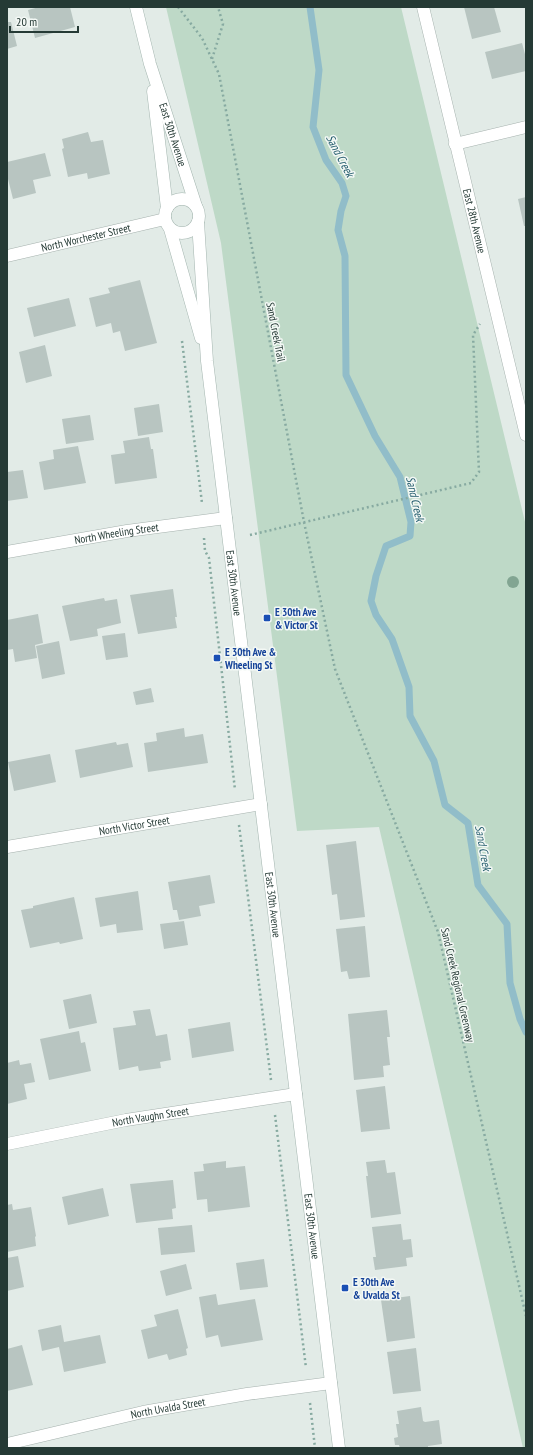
<svg xmlns="http://www.w3.org/2000/svg" width="533" height="1455" font-family="'PT Sans Narrow',sans-serif">
<rect width="100%" height="100%" fill="#e2ebe7"/>
<path fill="#bed9c7" d="M 166,7 L 401,7 L 526,526 L 526,1448 L 523,1448 L 379,827 L 297,831 L 221,243 Z"/>
<g fill="none" stroke-linecap="round" stroke-linejoin="round">
<path stroke="#91bdc9" stroke-width="7" d="M 310,7 L 319,70 L 313,127 L 326,160 L 342,183 L 346,196 L 341,211 L 338,230 L 345,256 L 346,375 L 375,436 L 400,477 L 411,522 L 410,536 L 386,546 L 376,576 L 371,601 L 376,615 L 392,639 L 409,687 L 410,716 L 434,761 L 445,805 L 468,823 L 478,885 L 507,924 L 510,983 L 520,1019 L 526,1032"/>
</g>
<path fill="#b8c5c1" d="M 39,7 L 70,7 L 75,27 L 35,38 L 28,10 Z
M 464,7 L 494,7 L 501,32 L 472,39 Z
M 7,22 L 11,22 L 17,46 L 7,49 Z
M 522,43 L 526,58 L 526,71 L 492,79 L 485,52 Z
M 88,132 L 91,142 L 103,140 L 110,174 L 88,179 L 87,173 L 68,177 L 62,149 L 64,148 L 62,139 Z
M 45,153 L 51,176 L 33,180 L 36,193 L 13,199 L 7,175 L 7,162 Z
M 526,197 L 526,226 L 524,226 L 518,199 Z
M 140,280 L 157,343 L 125,351 L 120,331 L 113,333 L 111,323 L 96,327 L 89,298 L 110,293 L 108,288 Z
M 69,298 L 76,326 L 34,337 L 27,308 Z
M 45,345 L 52,376 L 26,383 L 19,352 Z
M 159,404 L 163,432 L 138,436 L 134,408 Z
M 90,415 L 94,440 L 66,444 L 62,419 Z
M 149,437 L 151,449 L 153,449 L 157,478 L 115,484 L 111,455 L 125,453 L 123,441 Z
M 78,446 L 86,483 L 44,490 L 39,462 L 54,459 L 53,450 Z
M 23,470 L 28,498 L 7,501 L 7,472 Z
M 173,589 L 177,617 L 175,617 L 177,628 L 138,634 L 130,595 Z
M 104,598 L 105,601 L 117,599 L 121,623 L 97,629 L 98,636 L 70,641 L 62,606 Z
M 38,614 L 43,643 L 35,645 L 37,658 L 15,662 L 13,649 L 7,650 L 7,620 Z
M 125,633 L 128,657 L 106,660 L 102,636 Z
M 59,641 L 65,674 L 42,679 L 36,646 Z
M 151,688 L 154,702 L 136,705 L 133,692 Z
M 184,728 L 185,737 L 203,734 L 208,763 L 148,772 L 144,743 L 157,741 L 156,733 Z
M 116,742 L 117,745 L 128,743 L 133,767 L 80,778 L 75,750 Z
M 50,754 L 56,782 L 14,791 L 8,762 Z
M 356,841 L 365,917 L 340,920 L 337,894 L 332,895 L 326,845 Z
M 210,875 L 215,903 L 199,906 L 201,916 L 179,920 L 177,910 L 173,910 L 168,882 Z
M 138,891 L 143,930 L 117,933 L 116,924 L 100,927 L 95,898 Z
M 74,897 L 83,939 L 60,944 L 59,942 L 30,948 L 21,910 L 33,908 L 33,906 Z
M 184,921 L 188,945 L 164,949 L 160,924 Z
M 365,926 L 370,977 L 349,979 L 347,971 L 341,972 L 336,929 Z
M 91,994 L 97,1023 L 69,1029 L 63,1000 Z
M 150,1009 L 156,1036 L 167,1034 L 171,1060 L 160,1062 L 161,1068 L 139,1071 L 138,1066 L 119,1070 L 113,1028 L 136,1025 L 133,1011 Z
M 387,1010 L 390,1037 L 387,1037 L 390,1065 L 383,1066 L 384,1077 L 354,1080 L 348,1014 Z
M 230,1022 L 234,1051 L 192,1058 L 188,1029 Z
M 79,1031 L 81,1043 L 85,1042 L 91,1071 L 49,1080 L 40,1039 Z
M 19,1060 L 20,1065 L 31,1063 L 35,1082 L 24,1084 L 27,1099 L 7,1104 L 7,1063 Z
M 385,1086 L 390,1129 L 361,1132 L 356,1090 Z
M 385,1160 L 387,1173 L 395,1172 L 401,1214 L 371,1218 L 366,1176 L 368,1176 L 366,1162 Z
M 226,1161 L 226,1168 L 245,1166 L 250,1207 L 208,1212 L 207,1199 L 197,1200 L 194,1172 L 204,1171 L 203,1164 Z
M 173,1180 L 176,1208 L 172,1209 L 173,1219 L 136,1223 L 130,1184 Z
M 103,1188 L 109,1216 L 68,1225 L 62,1197 Z
M 12,1204 L 13,1210 L 31,1207 L 36,1236 L 35,1237 L 36,1246 L 7,1252 L 7,1205 Z
M 401,1224 L 403,1240 L 411,1239 L 413,1257 L 406,1258 L 407,1266 L 375,1270 L 373,1257 L 376,1257 L 372,1227 Z
M 192,1225 L 195,1252 L 161,1255 L 158,1228 Z
M 18,1256 L 24,1287 L 7,1291 L 7,1258 Z
M 264,1259 L 268,1287 L 240,1290 L 236,1263 Z
M 186,1264 L 192,1289 L 166,1296 L 160,1271 Z
M 216,1294 L 218,1305 L 255,1299 L 263,1340 L 221,1347 L 218,1335 L 206,1338 L 199,1297 Z
M 410,1296 L 415,1338 L 387,1342 L 381,1300 Z
M 178,1309 L 188,1348 L 186,1349 L 187,1355 L 169,1360 L 167,1354 L 148,1359 L 141,1330 L 157,1326 L 154,1315 Z
M 61,1325 L 64,1342 L 100,1335 L 106,1363 L 64,1372 L 59,1347 L 42,1351 L 38,1330 Z
M 22,1345 L 33,1385 L 7,1391 L 7,1349 Z
M 416,1348 L 421,1391 L 393,1394 L 387,1352 Z
M 421,1407 L 423,1421 L 425,1422 L 439,1420 L 442,1444 L 428,1446 L 428,1448 L 400,1448 L 399,1445 L 395,1445 L 394,1438 L 398,1437 L 396,1424 L 399,1424 L 397,1411 Z"/>
<g fill="none" stroke-linecap="round" stroke-linejoin="round">
<defs>
<g id="street">
<path id="s1" d="M 423,7 L 526,435"/>
<path d="M 455,144 L 526,127"/>
<path id="s2" d="M 7,256 L 165,219"/>
<path id="s3" d="M 7,552 L 127,531 L 226,518"/>
<path id="s4" d="M 7,847 L 261,804"/>
<path id="s5" d="M 7,1144 L 126,1120 L 296,1094"/>
<path id="s6" d="M 7,1444 L 143,1412 L 247,1394 L 331,1383"/>
</g>
<g id="secondary">
<path id="s7" d="M 136,7 L 150,64 L 196,206"/>
<path d="M 153,91 L 167,208"/>
<circle cx="182" cy="216" r="17"/>
<path id="s8" d="M 198,222 L 207,361 L 339,1448"/>
<path d="M 170,229 L 201,338"/>
</g>
</defs>
<use href="#street" stroke="#a6b2ae" stroke-width="13"/>
<use href="#secondary" stroke="#a3b5af" stroke-width="13"/>
<path stroke="#87aaa1" stroke-width="2.5" stroke-dasharray="2 3" stroke-linecap="butt" d="M 178,7 L 202,38 L 219,74 L 304,522 L 335,669 L 438,932 L 526,1316
M 212,59 L 223,24 L 218,7
M 182,341 L 202,503
M 250,535 L 471,483 L 479,472 L 473,335 L 480,324
M 204,538 L 205,551 L 209,558 L 235,790
M 239,825 L 271,1080
M 275,1115 L 306,1368
M 310,1403 L 315,1448"/>
<use href="#street" stroke="#fff" stroke-width="12"/>
<use href="#secondary" stroke="#fff" stroke-width="12"/>
</g>
<circle fill="#82a592" cx="513" cy="582" r="6"/>
<g fill="#1a4fb4" stroke="#f3f8f5" stroke-width="1.5">
<rect x="263" y="614" width="8" height="8" rx="2"/>
<rect x="213" y="654" width="8" height="8" rx="2"/>
<rect x="341" y="1284" width="8" height="8" rx="2"/>
</g>
<g text-anchor="middle" stroke-width="3" stroke-linejoin="round" paint-order="stroke">
<g font-size="11" fill="#253a35" stroke="#f3f8f5">
<text dy="4" stroke="none"><textPath href="#s7" startOffset="133">East 30th Avenue</textPath></text>
<text dy="4" stroke="none"><textPath href="#s1" startOffset="220">East 28th Avenue</textPath></text>
<text dy="4" stroke="none"><textPath href="#s2" startOffset="81">North Worchester Street</textPath></text>
<text transform="translate(276 332) rotate(79)" y="4">Sand Creek Trail</text>
<text dy="4" stroke="none"><textPath href="#s3" startOffset="111">North Wheeling Street</textPath></text>
<text dy="4" stroke="none"><textPath href="#s8" startOffset="363">East 30th Avenue</textPath></text>
<text dy="4" stroke="none"><textPath href="#s4" startOffset="129">North Victor Street</textPath></text>
<text dy="4" stroke="none"><textPath href="#s8" startOffset="687">East 30th Avenue</textPath></text>
<text transform="translate(458 985) rotate(77)" y="4">Sand Creek Regional Greenway</text>
<text dy="4" stroke="none"><textPath href="#s5" startOffset="146">North Vaughn Street</textPath></text>
<text dy="4" stroke="none"><textPath href="#s8" startOffset="1011">East 30th Avenue</textPath></text>
<text dy="4" stroke="none"><textPath href="#s6" startOffset="165">North Uvalda Street</textPath></text>
</g>
<g font-size="11" font-weight="bold" fill="#164399" stroke="#f3f8f5" text-anchor="start">
<text x="275" y="616">E 30th Ave<tspan x="275" dy="13">&amp; Victor St</tspan></text>
<text x="225" y="656">E 30th Ave &amp;<tspan x="225" dy="13">Wheeling St</tspan></text>
<text x="353" y="1286">E 30th Ave<tspan x="353" dy="13">&amp; Uvalda St</tspan></text>
</g>
<g font-size="12" font-style="italic" fill="#265e6e" stroke="#f3f8f5">
<text transform="translate(340 156) rotate(62)" y="4">Sand Creek</text>
<text transform="translate(415 499) rotate(77)" y="4">Sand Creek</text>
<text transform="translate(483 848) rotate(80)" y="4">Sand Creek</text>
</g>
</g>
<rect width="533" height="1455" fill="none" stroke="#253a35" stroke-width="16"/>
<path d="M10 26v6h68v-6" fill="none" stroke="#253a35" stroke-width="2"/>
<text x="16" y="26" font-size="12" fill="#253a35" stroke="#f3f8f5" stroke-width="3" paint-order="stroke">20 m</text>
</svg>
